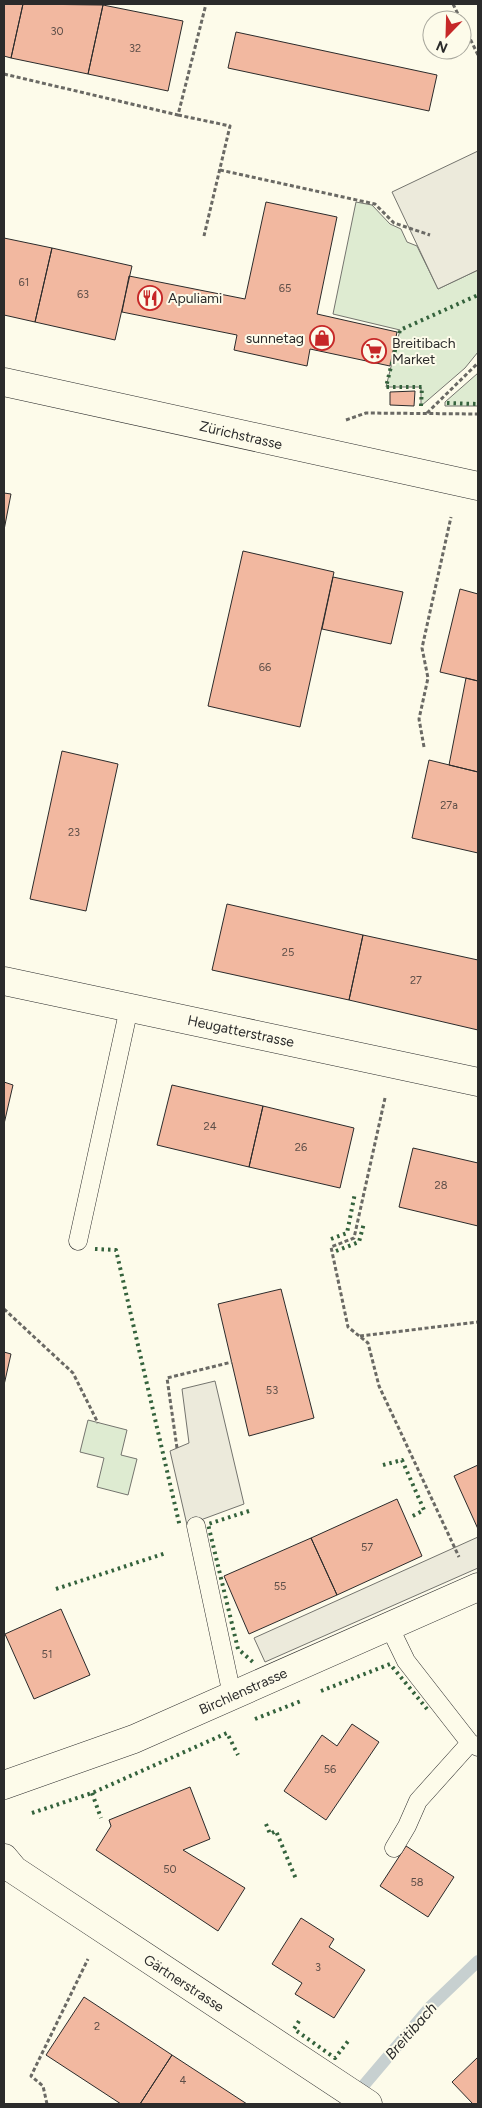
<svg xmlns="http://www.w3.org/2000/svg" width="482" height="2108" font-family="Figtree,sans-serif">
<rect width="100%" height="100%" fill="#fdfbea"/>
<path fill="#deebd1" stroke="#74746e" d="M 356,202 L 372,205 L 390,224 L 401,229 L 407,242 L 417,246 L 438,289 L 478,270 L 478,352 L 465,368 L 421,406 L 421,387 L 386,387 L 400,330 L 333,314 Z
M 478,373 L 478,406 L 445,406 L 445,402 Z
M 88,1420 L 127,1430 L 121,1455 L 137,1459 L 128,1495 L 97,1487 L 104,1458 L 80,1452 Z"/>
<path fill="#eceadb" stroke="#74746e" d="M 478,151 L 478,270 L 438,289 L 392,192 Z
M 215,1381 L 244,1504 L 187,1525 L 170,1451 L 189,1443 L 182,1389 Z
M 478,1537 L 478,1568 L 265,1662 L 254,1638 Z"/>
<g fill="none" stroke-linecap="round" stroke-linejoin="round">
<path stroke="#c7d0d0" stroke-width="12" d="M 353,2098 L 431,2006 L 478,1961"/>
</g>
<path fill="#f2b8a0" stroke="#2b2b2b" d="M 4,4 L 23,4 L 11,58 L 4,56 Z
M 23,4 L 103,5 L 88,74 L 11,58 Z
M 103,5 L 183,21 L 168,91 L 88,74 Z
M 236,32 L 437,75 L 429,111 L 228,68 Z
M 266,202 L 337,217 L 317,314 L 397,332 L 390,366 L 310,349 L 307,366 L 234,350 L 237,335 L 122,312 L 129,276 L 245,299 Z
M 4,238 L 52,248 L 35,322 L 4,315 Z
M 52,248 L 132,266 L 115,340 L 35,322 Z
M 415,391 L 414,406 L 390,405 L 390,392 Z
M 4,493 L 11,494 L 4,530 Z
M 243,551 L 334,572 L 300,727 L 208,706 Z
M 333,577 L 403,592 L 391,644 L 322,629 Z
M 460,589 L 478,594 L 478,681 L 440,672 Z
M 466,678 L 478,681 L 478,772 L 449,765 Z
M 62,751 L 118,764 L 86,911 L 30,899 Z
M 429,760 L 478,772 L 478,853 L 412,838 Z
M 227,904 L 363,935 L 349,1000 L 212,970 Z
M 363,935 L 478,960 L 478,1030 L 349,1000 Z
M 4,1082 L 13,1085 L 4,1124 Z
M 172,1085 L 263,1106 L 249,1167 L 157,1145 Z
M 263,1106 L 354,1128 L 340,1188 L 249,1167 Z
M 413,1148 L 478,1163 L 478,1226 L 399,1207 Z
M 281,1289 L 314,1418 L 249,1436 L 218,1304 Z
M 4,1352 L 11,1354 L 4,1385 Z
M 478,1465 L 478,1529 L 454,1476 Z
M 397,1499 L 422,1556 L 337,1595 L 311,1538 Z
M 311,1538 L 337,1595 L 249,1634 L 224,1576 Z
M 61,1609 L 90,1675 L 34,1699 L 5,1634 Z
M 352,1724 L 379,1742 L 326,1820 L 284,1791 L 322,1735 L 337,1746 Z
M 190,1787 L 210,1839 L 183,1850 L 245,1888 L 218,1931 L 96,1850 L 111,1826 L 109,1820 Z
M 406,1846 L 454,1877 L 428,1917 L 380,1886 Z
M 301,1918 L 334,1939 L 329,1947 L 365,1970 L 334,2018 L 295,1994 L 302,1983 L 272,1964 Z
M 84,1997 L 172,2055 L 140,2104 L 121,2104 L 46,2055 Z
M 172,2055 L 247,2104 L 140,2104 Z
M 478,2057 L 478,2104 L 473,2104 L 452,2082 Z"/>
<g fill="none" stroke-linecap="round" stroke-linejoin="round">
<defs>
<path id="lane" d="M 78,1241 L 129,1008
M 196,1526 L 232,1695
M 389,1626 L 406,1661 L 470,1743 L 478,1747
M 394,1848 L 407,1826 L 418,1801 L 470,1743"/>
<path id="street" d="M 4,981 L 478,1082
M 4,1785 L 134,1739 L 478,1587
M 4,1858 L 14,1870 L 368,2104"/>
<path id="secondary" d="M 4,382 L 478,486"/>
</defs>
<use href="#lane" stroke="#2b2b2b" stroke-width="19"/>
<use href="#street" stroke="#2b2b2b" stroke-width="29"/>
<use href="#secondary" stroke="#2b2b2b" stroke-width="29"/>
<path stroke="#6a6964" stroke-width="3" stroke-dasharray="4 2.5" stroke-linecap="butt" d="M 453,4 L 461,20
M 462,22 L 478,55
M 4,74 L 178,115 L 206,4
M 178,115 L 230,126 L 204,236
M 220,170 L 375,204 L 394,223 L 430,235
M 427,413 L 478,363
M 346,420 L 366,413 L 478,414
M 424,747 L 419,719 L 428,678 L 422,648 L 451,517
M 385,1098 L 354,1238 L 331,1247 L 348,1327 L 368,1343 L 379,1386 L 459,1557
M 4,1309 L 73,1373 L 98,1423
M 360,1336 L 478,1322
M 177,1448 L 167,1378 L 232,1362
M 47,2104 L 43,2086 L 31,2076 L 88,1959"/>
<use href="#lane" stroke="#fdfbea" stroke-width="18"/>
<use href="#street" stroke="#fdfbea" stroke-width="28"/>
<use href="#secondary" stroke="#fdfbea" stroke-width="28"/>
<path stroke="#34623c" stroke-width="4" stroke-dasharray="2.5 4" stroke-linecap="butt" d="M 477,391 L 478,391
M 447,403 L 478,404
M 421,406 L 422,387 L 386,387 L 400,330 L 478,295
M 331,1239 L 347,1233 L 355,1193
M 95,1249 L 116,1250 L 180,1527
M 336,1251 L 359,1242 L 364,1223
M 383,1465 L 402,1460 L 424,1510 L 411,1517
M 249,1511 L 208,1524 L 238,1649 L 254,1663
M 56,1589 L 166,1553
M 321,1691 L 390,1664 L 427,1709
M 255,1719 L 301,1701
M 92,1793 L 101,1818
M 32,1813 L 92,1793 L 227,1733 L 238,1755
M 266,1824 L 270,1834 L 276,1831 L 296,1879
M 299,2021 L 294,2029 L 335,2058 L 349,2040"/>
</g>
<defs>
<symbol id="restaurant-ring" viewBox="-11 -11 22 22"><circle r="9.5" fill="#fdfbea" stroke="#c62828" stroke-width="1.5"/><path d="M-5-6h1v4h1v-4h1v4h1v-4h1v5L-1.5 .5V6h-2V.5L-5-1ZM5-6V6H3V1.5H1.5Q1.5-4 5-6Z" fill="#c62828"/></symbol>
<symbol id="shop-ring" viewBox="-11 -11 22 22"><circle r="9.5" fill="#fdfbea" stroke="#c62828" stroke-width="1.5"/><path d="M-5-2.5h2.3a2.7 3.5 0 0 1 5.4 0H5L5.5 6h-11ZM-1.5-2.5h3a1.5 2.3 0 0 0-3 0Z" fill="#c62828"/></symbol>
<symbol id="supermarket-ring" viewBox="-11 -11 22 22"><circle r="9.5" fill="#fdfbea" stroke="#c62828" stroke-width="1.5"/><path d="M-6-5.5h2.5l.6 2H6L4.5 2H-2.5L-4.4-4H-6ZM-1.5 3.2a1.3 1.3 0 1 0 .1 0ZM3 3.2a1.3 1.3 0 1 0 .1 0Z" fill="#c62828"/></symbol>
</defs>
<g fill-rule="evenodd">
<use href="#restaurant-ring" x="136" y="284" width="28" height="28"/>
<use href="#shop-ring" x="308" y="324" width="28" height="28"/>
<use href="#supermarket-ring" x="360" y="337" width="28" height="28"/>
</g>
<g text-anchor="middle" stroke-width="4" stroke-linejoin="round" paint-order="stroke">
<g font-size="11" fill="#5d4e48">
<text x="57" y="35">30</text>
<text x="135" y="52">32</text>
<text x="24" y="286">61</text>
<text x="285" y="292">65</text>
<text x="83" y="298">63</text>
<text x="265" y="671">66</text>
<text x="449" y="809">27a</text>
<text x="74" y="836">23</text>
<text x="288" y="956">25</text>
<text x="416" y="984">27</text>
<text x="210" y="1130">24</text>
<text x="301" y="1151">26</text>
<text x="441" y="1189">28</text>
<text x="272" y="1394">53</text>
<text x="367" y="1551">57</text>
<text x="280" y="1590">55</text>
<text x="47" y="1658">51</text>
<text x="330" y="1773">56</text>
<text x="170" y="1873">50</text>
<text x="417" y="1886">58</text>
<text x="318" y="1971">3</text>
<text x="97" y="2030">2</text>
<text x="183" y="2084">4</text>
</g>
<g font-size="14" fill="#2b2b2b" stroke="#fdfbea" text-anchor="start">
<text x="168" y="303">Apuliami</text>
<text x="304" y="343" text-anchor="end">sunnetag</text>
<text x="392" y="348">Breitibach<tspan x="392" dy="16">Market</tspan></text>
</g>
<g font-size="14" fill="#2b2b2b" stroke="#fdfbea">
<text transform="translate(241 435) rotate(13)" y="5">Zürichstrasse</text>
<text transform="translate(241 1031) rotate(12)" y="5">Heugatterstrasse</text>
<text transform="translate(243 1691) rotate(-24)" y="5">Birchlenstrasse</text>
<text transform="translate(184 1983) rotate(33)" y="5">Gärtnerstrasse</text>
</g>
<g font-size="15" font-style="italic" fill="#2b2b2b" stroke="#fdfbea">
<text transform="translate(411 2031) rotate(-49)" y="5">Breitibach</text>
</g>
</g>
<rect width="482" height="2108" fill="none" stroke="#2b2b2b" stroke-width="10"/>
<g transform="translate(447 35) rotate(203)"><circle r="24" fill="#fdfbea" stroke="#a9a89e"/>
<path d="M0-4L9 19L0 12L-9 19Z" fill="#c62828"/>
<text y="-8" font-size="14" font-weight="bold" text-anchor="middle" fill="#2b2b2b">N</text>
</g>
</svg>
